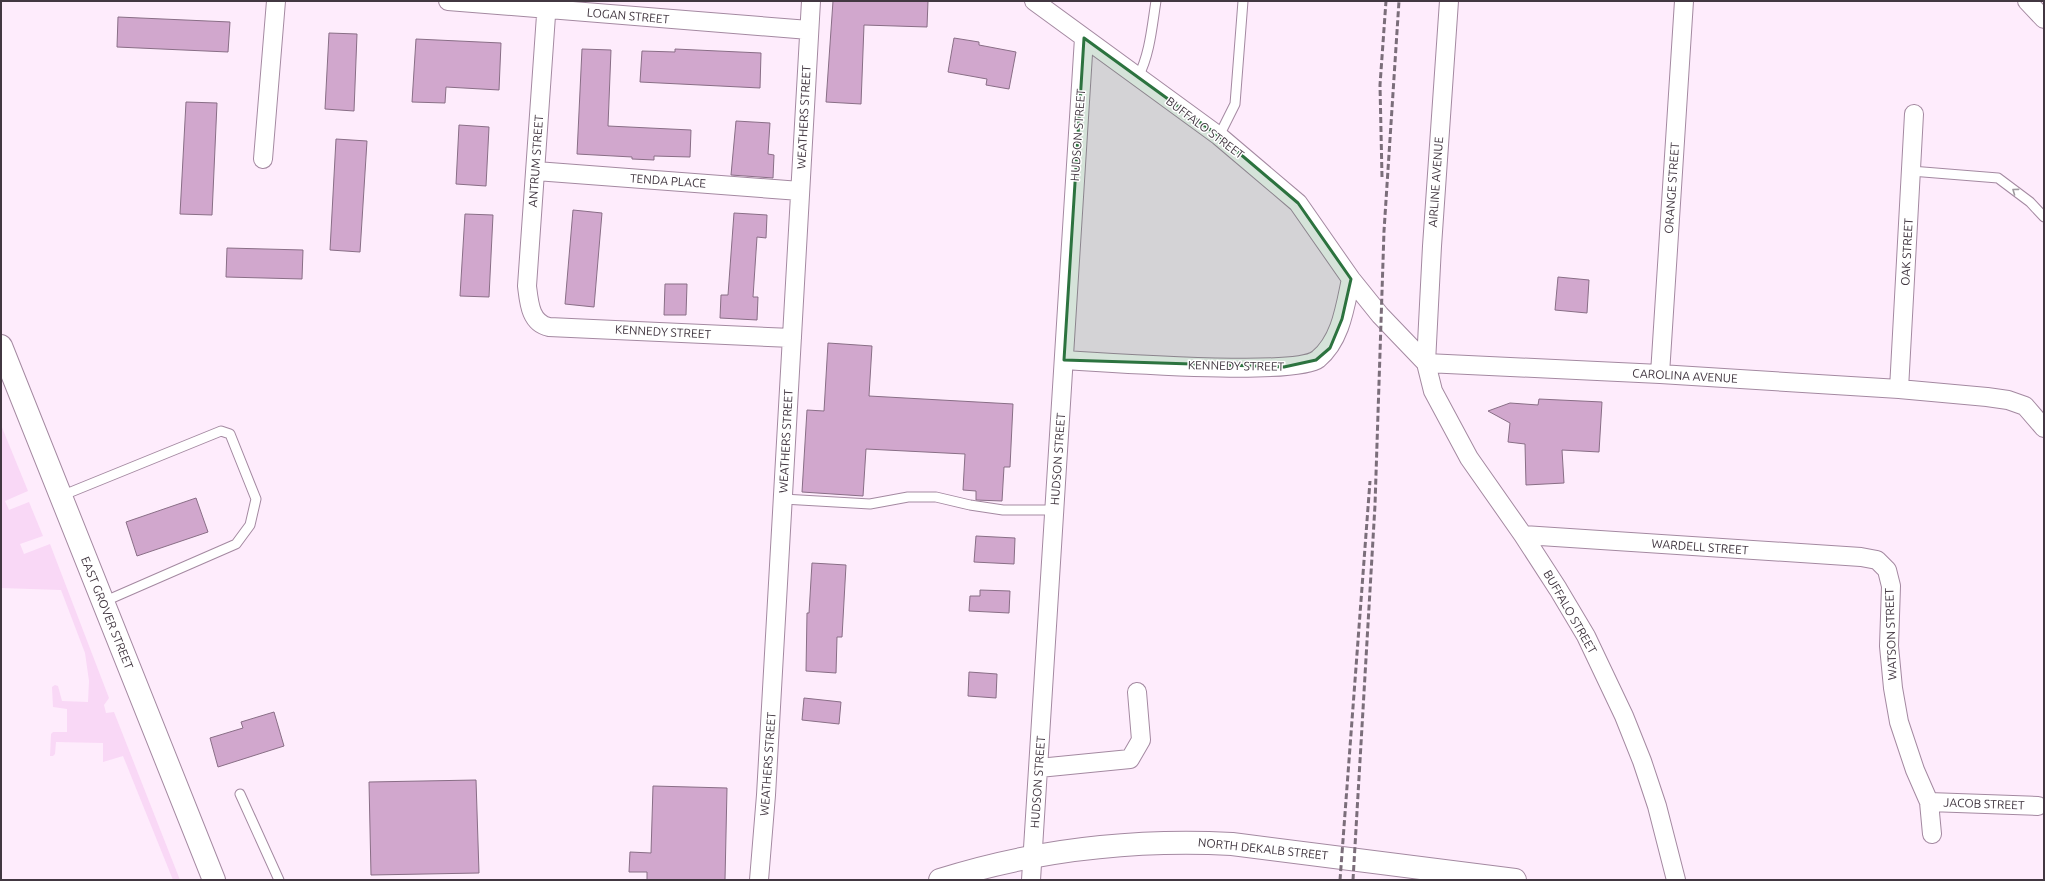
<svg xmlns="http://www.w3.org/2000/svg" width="2045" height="881" font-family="Ubuntu,sans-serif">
<rect width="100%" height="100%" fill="#feecfc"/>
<path fill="#f9d8f6" d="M 1,425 L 28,491 L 5,501 L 9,510 L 29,502 L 43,536 L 20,544 L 24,554 L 50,544 L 109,698 L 104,705 L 106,713 L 114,712 L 180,880 L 173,880 L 123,756 L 103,762 L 103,743 L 56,742 L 55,754 L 53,756 L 50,756 L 51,734 L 53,732 L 67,732 L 67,709 L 53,707 L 52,687 L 55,685 L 58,686 L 62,701 L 88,702 L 89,681 L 85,653 L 61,590 L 1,588 Z"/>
<path fill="#d1a7cd" stroke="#896e86" d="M 833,1 L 928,1 L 927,27 L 864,25 L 861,104 L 826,102 Z
M 118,17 L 230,22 L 228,52 L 117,47 Z
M 329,33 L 357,34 L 354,111 L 325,109 Z
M 954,38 L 979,42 L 979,45 L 1016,52 L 1009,89 L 986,85 L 987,79 L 948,72 Z
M 416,39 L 501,43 L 499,90 L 446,87 L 445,103 L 412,102 Z
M 582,49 L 611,50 L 608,126 L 691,130 L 690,157 L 654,156 L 654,160 L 632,159 L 632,157 L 577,154 Z
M 675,49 L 761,53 L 760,88 L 640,82 L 642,51 L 675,52 Z
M 186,102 L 217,103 L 212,215 L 180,214 Z
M 736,121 L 770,123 L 768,154 L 774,155 L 773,178 L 731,175 Z
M 459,125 L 489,127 L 486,186 L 456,184 Z
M 336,139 L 367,141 L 360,252 L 330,250 Z
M 573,210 L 602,213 L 594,307 L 565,304 Z
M 734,213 L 767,215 L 766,238 L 757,237 L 753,297 L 758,297 L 757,320 L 720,318 L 721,295 L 728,295 Z
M 465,214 L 493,215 L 489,297 L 460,296 Z
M 227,248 L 303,250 L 302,279 L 226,277 Z
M 1558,277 L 1589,280 L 1587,313 L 1555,310 Z
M 665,284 L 687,284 L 686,315 L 664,315 Z
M 828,343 L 872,346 L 869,396 L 1013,404 L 1010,467 L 1004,467 L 1002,501 L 976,500 L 976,491 L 963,490 L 965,454 L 866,449 L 863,496 L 802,492 L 807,410 L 824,411 Z
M 1539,399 L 1602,402 L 1599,452 L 1562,450 L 1564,483 L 1526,485 L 1525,444 L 1508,442 L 1510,423 L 1488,411 L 1510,403 L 1538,405 Z
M 196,498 L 208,532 L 137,556 L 126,522 Z
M 976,536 L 1015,538 L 1014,564 L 974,562 Z
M 812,563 L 846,565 L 842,637 L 837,637 L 836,673 L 806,671 L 807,613 L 809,613 Z
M 980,590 L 1010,591 L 1009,613 L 969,611 L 970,596 L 980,596 Z
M 969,672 L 997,674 L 996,698 L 968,696 Z
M 804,698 L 841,702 L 839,724 L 802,720 Z
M 274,712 L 284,746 L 218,767 L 210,738 L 243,728 L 241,722 Z
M 476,780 L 479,873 L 371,875 L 369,782 Z
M 653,786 L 727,788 L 725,880 L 647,880 L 647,872 L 629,872 L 630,852 L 651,853 Z"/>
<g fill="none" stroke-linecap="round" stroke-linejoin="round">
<defs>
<path id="service" d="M 1138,77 C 1150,54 1152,26 1156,1
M 1219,136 L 1235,104 L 1243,1
M 1911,171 L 1998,178 L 2030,202 L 2044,217
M 61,496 L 221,431 L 230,434 L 256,499 L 250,525 L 236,544 L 103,602
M 783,499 L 870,504 L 908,497 L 936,497 L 970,505 L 1003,510 L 1054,510
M 240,794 L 279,880"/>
<path id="minor" d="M 448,1 L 809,30
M 547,1 L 527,286 C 529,302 530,323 549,327 L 792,338
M 1034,1 L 1219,136 L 1298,203 L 1351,279 L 1380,315 L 1426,363 L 1660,374 L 1899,389 L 1987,397 L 2008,400 L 2025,406 L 2044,428
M 1449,1 L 1432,246 L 1426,363 L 1433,391 L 1469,458 L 1523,535 L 1558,589 L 1586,636 L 1624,716 L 1642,761 L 1657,806 L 1676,880
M 2027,1 L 2044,19
M 263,159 L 276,1
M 536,171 L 800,191
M 1064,360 C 1104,362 1295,377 1318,359 C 1341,340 1345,307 1351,279
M 1660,374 L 1684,1
M 1899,389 L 1914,114
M 1523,535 L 1861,557 L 1877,560 L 1887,570 L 1891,586 L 1889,646 L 1893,688 L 1899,722 L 1915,770 L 1929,802 L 1932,834
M 1039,768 L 1130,759 L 1141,740 L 1137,692
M 1929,802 L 2038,806
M 759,880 L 766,795 L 811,1
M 1031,880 L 1084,38"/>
<path id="secondary" d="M 940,880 C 1035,850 1134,839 1232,844 L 1515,880"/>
<path id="primary" d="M 1,346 L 214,880"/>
</defs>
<use href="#service" stroke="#a489a1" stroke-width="11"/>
<use href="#minor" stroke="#a489a1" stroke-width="20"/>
<use href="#secondary" stroke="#a489a1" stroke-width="24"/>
<use href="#primary" stroke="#a489a1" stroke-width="24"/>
<use href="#service" stroke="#fff" stroke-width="9"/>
<use href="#minor" stroke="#fff" stroke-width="18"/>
<use href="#secondary" stroke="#fff" stroke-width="22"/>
<use href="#primary" stroke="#fff" stroke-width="22"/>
<path stroke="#7b6e7a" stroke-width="3" stroke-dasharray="6 3" stroke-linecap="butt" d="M 1382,177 L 1380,85 L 1386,1
M 1340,880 L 1370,481
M 1353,880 L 1375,505 L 1384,231 L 1399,1"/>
</g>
<defs><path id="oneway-chevron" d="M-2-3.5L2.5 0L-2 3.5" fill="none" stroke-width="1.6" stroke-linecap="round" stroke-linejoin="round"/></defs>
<use stroke="#a09ba0" href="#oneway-chevron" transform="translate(2015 191) rotate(-144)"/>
<path fill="#2c733f" fill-opacity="0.2" stroke="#2c733f" stroke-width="3" stroke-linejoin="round" d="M 1084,38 L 1219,136 L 1298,203 L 1351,279 L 1342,319 L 1330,348 L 1316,360 L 1284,367 L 1064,360 Z"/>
<g text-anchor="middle" stroke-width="3" stroke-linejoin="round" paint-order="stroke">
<g font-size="12" fill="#423741" stroke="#fff">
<text transform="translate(628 16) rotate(5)" y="4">LOGAN STREET</text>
<text transform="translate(804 117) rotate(-87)" y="4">WEATHERS STREET</text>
<text transform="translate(1205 128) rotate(37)" y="4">BUFFALO STREET</text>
<text transform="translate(1078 135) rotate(-86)" y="4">HUDSON STREET</text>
<text transform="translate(536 161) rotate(-86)" y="4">ANTRUM STREET</text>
<text transform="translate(668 181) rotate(4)" y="4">TENDA PLACE</text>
<text transform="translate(1436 182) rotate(-86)" y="4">AIRLINE AVENUE</text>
<text transform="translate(1672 188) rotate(-86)" y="4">ORANGE STREET</text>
<text transform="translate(1907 252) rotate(-87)" y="4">OAK STREET</text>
<text transform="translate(663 332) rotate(3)" y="4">KENNEDY STREET</text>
<text transform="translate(1236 366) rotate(1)" y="4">KENNEDY STREET</text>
<text transform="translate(1685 376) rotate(3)" y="4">CAROLINA AVENUE</text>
<text transform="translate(786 441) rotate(-87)" y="4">WEATHERS STREET</text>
<text transform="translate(1058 459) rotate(-86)" y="4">HUDSON STREET</text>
<text transform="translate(1700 547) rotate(4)" y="4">WARDELL STREET</text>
<text transform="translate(1570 612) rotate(60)" y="4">BUFFALO STREET</text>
<text transform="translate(107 613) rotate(68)" y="4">EAST GROVER STREET</text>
<text transform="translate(1891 634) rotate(-92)" y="4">WATSON STREET</text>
<text transform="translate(768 764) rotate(-86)" y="4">WEATHERS STREET</text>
<text transform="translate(1038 782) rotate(-86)" y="4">HUDSON STREET</text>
<text transform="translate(1984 804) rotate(2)" y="4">JACOB STREET</text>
<text transform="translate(1263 849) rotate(6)" y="4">NORTH DEKALB STREET</text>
</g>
</g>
<rect width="2045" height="881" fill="none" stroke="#423741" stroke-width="4"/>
</svg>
